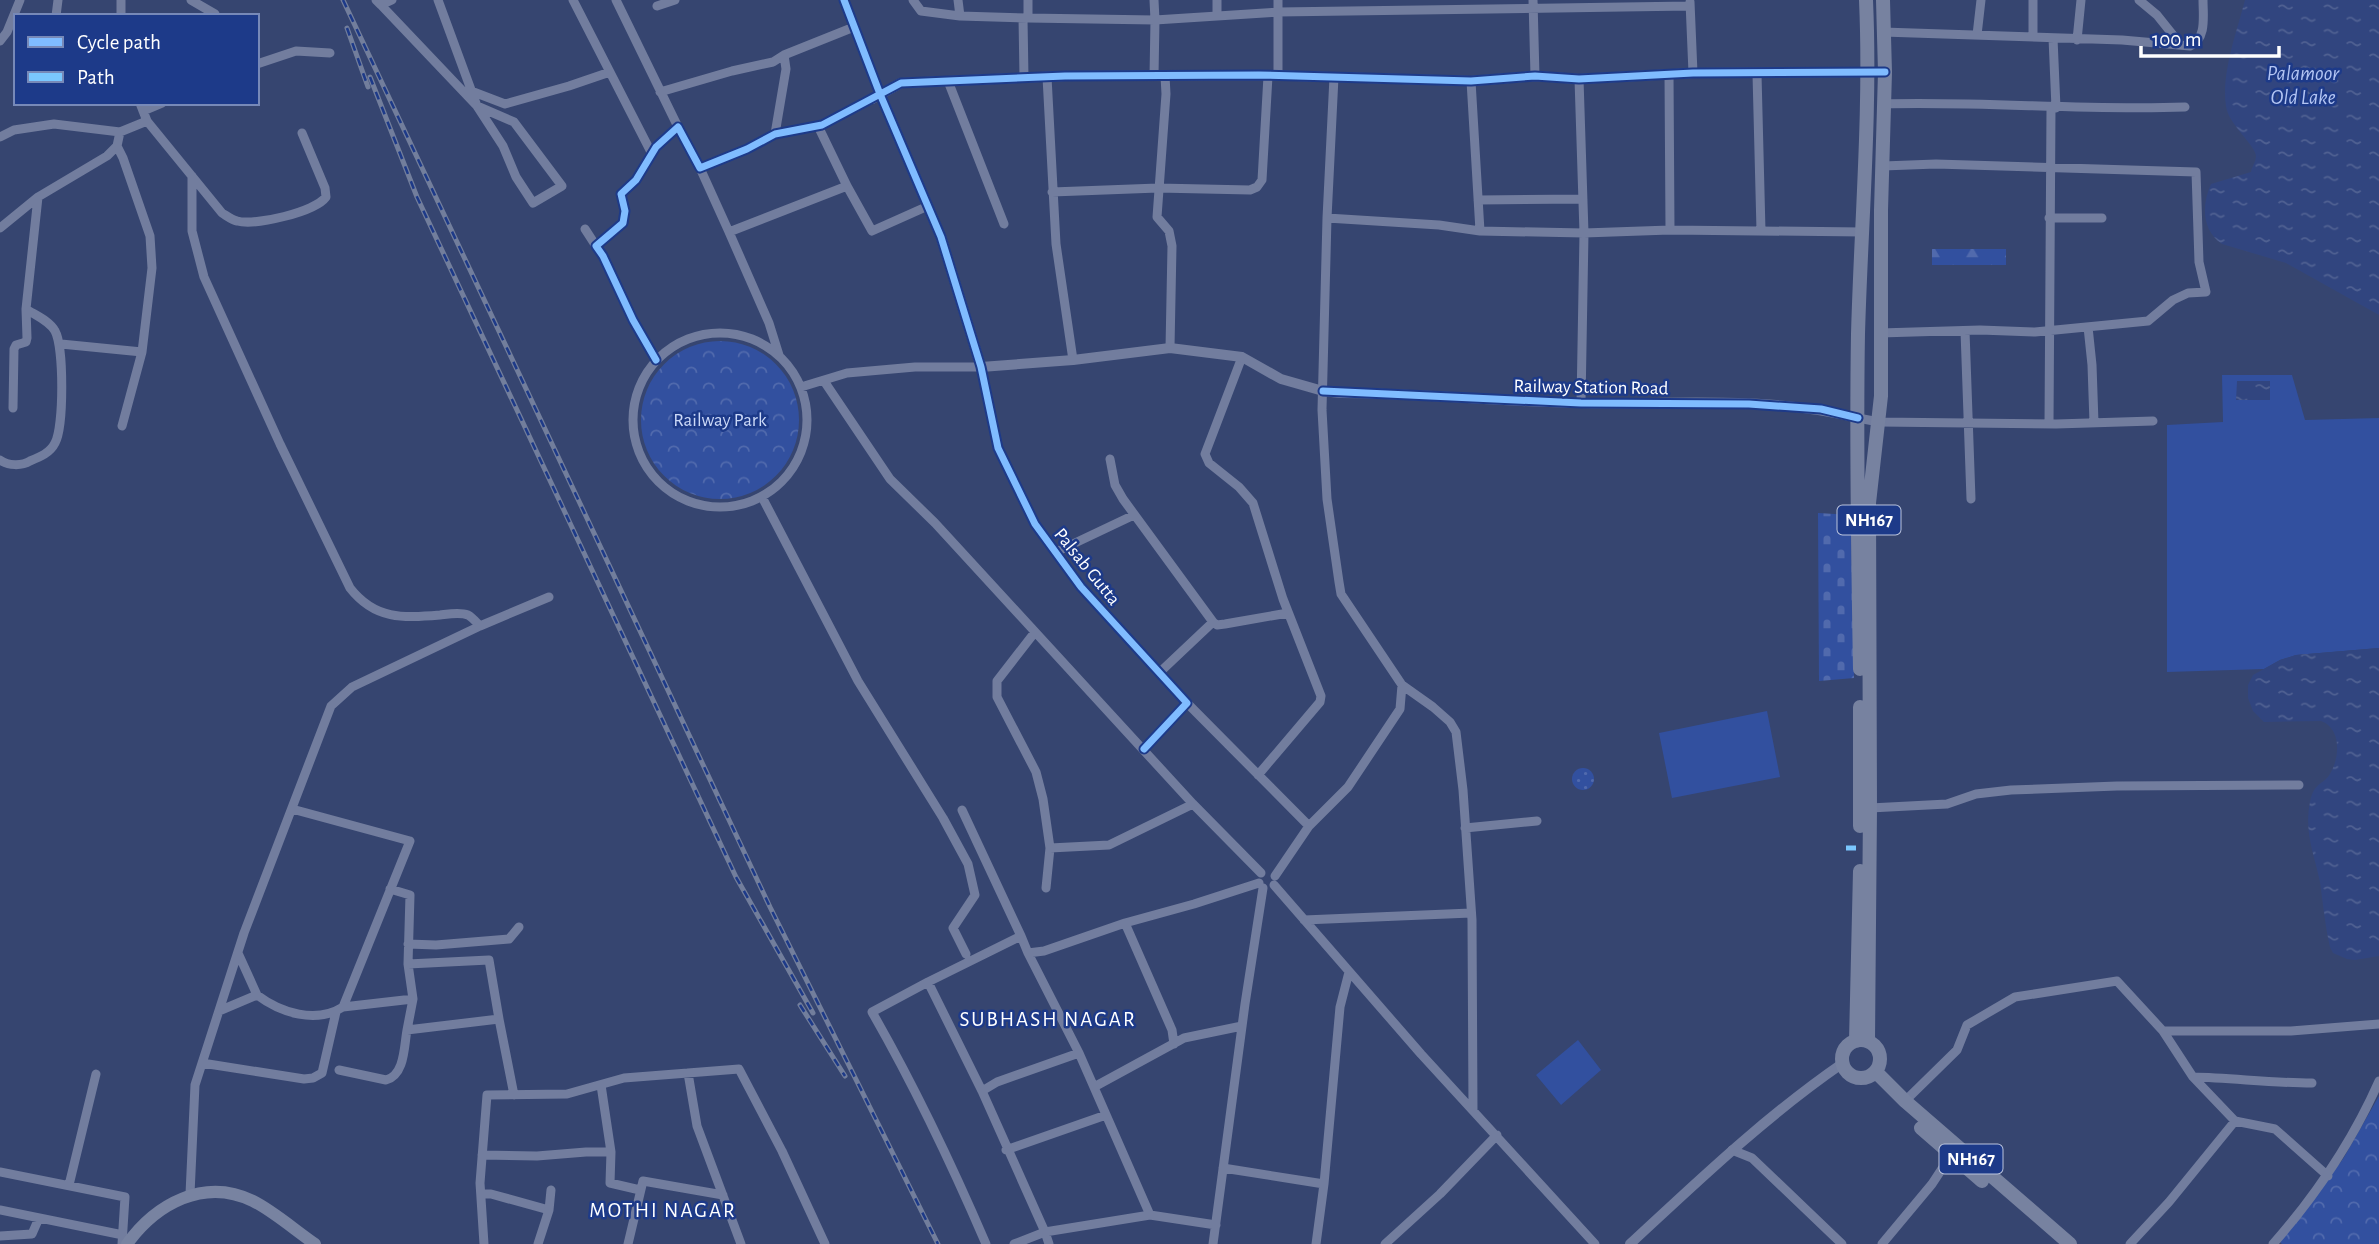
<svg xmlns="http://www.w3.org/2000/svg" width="2379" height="1244" font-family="'Alegreya Sans',sans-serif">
<defs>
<pattern id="grass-dots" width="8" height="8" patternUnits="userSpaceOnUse" patternTransform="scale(1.75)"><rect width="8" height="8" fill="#32509f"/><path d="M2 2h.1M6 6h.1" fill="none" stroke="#516aad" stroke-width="1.8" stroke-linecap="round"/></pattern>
<pattern id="forest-firs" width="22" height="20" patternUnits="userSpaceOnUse" patternTransform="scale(1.75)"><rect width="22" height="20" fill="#32509f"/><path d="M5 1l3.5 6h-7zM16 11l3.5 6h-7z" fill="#516aad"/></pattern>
<pattern id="cemetery-stones" width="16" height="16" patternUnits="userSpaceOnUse" patternTransform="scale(1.75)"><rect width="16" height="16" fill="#32509f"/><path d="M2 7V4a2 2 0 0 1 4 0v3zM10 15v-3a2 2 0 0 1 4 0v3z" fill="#516aad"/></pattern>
<pattern id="park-crowns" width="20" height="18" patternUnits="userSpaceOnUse" patternTransform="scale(1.75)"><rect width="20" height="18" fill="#32509f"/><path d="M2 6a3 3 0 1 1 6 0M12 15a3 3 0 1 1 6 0" fill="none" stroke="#516aad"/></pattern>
<pattern id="water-ripples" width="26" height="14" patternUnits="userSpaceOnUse" patternTransform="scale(1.75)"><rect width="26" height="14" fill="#31457f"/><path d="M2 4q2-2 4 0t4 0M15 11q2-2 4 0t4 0" fill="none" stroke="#506192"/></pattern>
</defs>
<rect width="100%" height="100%" fill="#364570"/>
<path fill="url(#grass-dots)" d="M1572 779a11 11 0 1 1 22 0a11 11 0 1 1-22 0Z"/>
<path fill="url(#forest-firs)" d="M 1932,249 L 2006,249 L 2006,265 L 1932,265 Z"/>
<path fill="url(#cemetery-stones)" d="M 1818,513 L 1851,515 L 1854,678 L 1819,681 Z"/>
<path fill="url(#park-crowns)" d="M641 420a79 79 0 1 1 158 0a79 79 0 1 1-158 0Z
M 2379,1096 L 2379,1244 L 2282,1244 L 2279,1241 L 2343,1159 Z"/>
<path fill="#32509f" d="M 2222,375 L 2292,375 L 2305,420 L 2379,418 L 2379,648 L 2296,655 L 2280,660 L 2264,669 L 2167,672 L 2167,425 L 2223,422 Z
M 1767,711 L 1780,777 L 1672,798 L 1659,733 Z
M 1578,1040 L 1601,1070 L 1561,1105 L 1536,1075 Z"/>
<path fill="url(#water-ripples)" d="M 2245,0 L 2379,0 L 2379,315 L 2286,263 L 2222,244 C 2201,230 2202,204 2211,184 L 2251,172 C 2252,167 2256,161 2256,156 C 2256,146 2228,124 2226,106 C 2221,74 2237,31 2245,0 Z
M 2237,381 L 2270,381 L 2270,400 L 2236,400 Z
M 2379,648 L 2379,956 L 2355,960 L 2347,959 L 2333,953 L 2330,947 C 2325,925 2323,904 2320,882 C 2314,853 2304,833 2310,802 C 2314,781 2325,785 2331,772 C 2340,756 2341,728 2321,721 L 2264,722 L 2253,711 L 2248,698 L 2248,685 L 2253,675 L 2280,660 L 2296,655 Z"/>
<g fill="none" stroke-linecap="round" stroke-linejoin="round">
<path stroke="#727d9e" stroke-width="9" d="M 121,0 L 121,16
M 191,0 L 215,14
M 376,0 L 381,5 L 392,0
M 573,0 L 652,154
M 616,0 L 678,127
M 844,0 L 880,94
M 913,0 L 921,11 L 960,16 L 1028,18 L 1155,20 L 1154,0
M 958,0 L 960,16
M 1028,0 L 1028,18
M 1217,0 L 1217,16
M 1278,0 L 1278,76
M 1533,0 L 1535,76
M 2139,0 L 2157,15 L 2181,45
M 1690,2 L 1693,73
M 381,5 L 477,106 L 514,122 L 562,186 L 533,203 L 516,177 L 503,146 L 477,106 L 438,0
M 657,6 L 675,0
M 56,16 L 58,0
M 1023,18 L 1024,78
M 1883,32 L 2122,40 L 2190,46 C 2207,39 2203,16 2203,0
M 1977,35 L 1981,0
M 2033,37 L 2033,0
M 2053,38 L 2056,108
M 2077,40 L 2081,0
M 0,41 L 7,32 L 20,0
M 784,55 L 854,27
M 257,64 L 296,51 L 330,53
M 1669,74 L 1670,230
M 1757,74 L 1761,231
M 1154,76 L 1155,20 L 1278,12 L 1690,6
M 1165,76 L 1166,94 L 1157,217 L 1169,231 L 1172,246 L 1170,348
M 1047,77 L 1056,244 L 1073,360
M 1334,77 L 1327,218 L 1439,225 L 1480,231 L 1584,233 L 1579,79
M 948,81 L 1004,224
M 1471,81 L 1480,231
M 471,91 L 505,104 L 569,86 L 610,72
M 660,92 L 732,71 L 773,62 L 784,55 L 786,69 L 775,134
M 1883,104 C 1984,101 2085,111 2185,107
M 143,111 L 162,103
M 147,121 L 222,213 C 227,216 232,220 237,221 C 255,226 315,212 326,197 L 325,188 L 302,133
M 0,137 L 14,130 L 54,124 L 120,132 L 147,121 L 140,103
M 117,146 L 123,158 L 150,236 L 152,268 L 142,352 L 122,426
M 700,168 L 729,232 L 847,186 L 818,126
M 192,176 L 192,231 L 204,277 L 280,444 L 350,588 C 375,620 403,618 440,615 C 449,614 460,612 468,615 C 472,617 477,623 480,626
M 847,186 L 872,231 L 928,206
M 1052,192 L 1158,188 L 1250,190 L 1257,187 L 1262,180 L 1268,76
M 1478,200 L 1583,199
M 2049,218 L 2102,218
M 0,228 L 38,197
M 585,229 L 596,246
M 729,232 L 769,323 L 779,355
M 2088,327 L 2092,365 L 2094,423
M 1965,331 L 1971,499
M633 420a87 87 0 1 1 174 0a87 87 0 1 1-174 0Z
M 1880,333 L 1980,330 L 2035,332 L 2148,321 L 2173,300 L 2188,293 L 2206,292 L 2199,262 L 2196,172 L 1936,164 L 1883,166
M 61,344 L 142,352
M 1242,357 L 1205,454 L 1209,463 L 1239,487 L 1253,503 L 1283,599 L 1321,696 L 1320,702 L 1258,775
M 656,360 L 633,320 L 603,256 L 596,246 L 623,223 L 625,211 L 621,194 L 636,180 L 656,147 L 678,127 L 700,168 L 747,149 L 775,134 L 822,125 L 872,99
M 824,381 L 890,479 L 935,523 L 1193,804 L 1261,873
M 801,387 L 847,373 L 915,367 L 981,367 L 998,448 L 1035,524 L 1081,587 L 1187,703 L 1144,749
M 1581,403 L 1584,233 L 1670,230 L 1863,232
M 13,408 L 14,349 L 16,345 L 26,342 L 27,338 L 26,309 L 38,197 L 107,156 L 117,146 L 120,132
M 1858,418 L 1879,422 L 2056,424 L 2153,421
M 2049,424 L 2051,108
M 1110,459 L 1115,485 L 1123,499 L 1213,622 L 1217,625 L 1225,624 L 1288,613
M 0,460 C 8,466 22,466 30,461 C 40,457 50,453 55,443 C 64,427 64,347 55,331 C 50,321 35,315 26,309
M 762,497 L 858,681 L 943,818 L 968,864 L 975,895 L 953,928 L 966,954
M 1056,552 L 1134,515
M 1035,632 L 997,681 L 997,697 L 1036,772 L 1043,799 L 1050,848
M 1159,673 L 1213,622
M 1402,685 L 1433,707 L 1450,722 L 1456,732 L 1463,790 L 1472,920 L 1473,1110
M 1187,703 L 1309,826
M 1870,808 L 1947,804 L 1976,794 L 2011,790 L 2117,786 L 2299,785
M 962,810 L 1021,936
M 1465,828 L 1537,821
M 1275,876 L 1309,826 L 1348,787 L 1400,709 L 1402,685 L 1341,594 L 1339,582 L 1327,499 L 1322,410 L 1327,218
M 1274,885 L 1421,1054 L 1595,1244
M 1046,888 L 1050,848 L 1109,845 L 1193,804
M 390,889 L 410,895 L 408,964
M 1304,920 L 1471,913
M 1125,923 L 1172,1030 L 1174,1044
M 408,944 L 436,945 L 509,939 L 519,927
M 928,982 L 1021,936 L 1028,953
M 257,995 C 281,1013 316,1024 343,1007 L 410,841 L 292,809
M 343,1007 L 413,999 L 407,1030 L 499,1019 L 489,960 L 408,964 L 413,999
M 219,1011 L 257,995 L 238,953
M 499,1019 L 514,1095
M 202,1063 L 304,1079 L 313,1078 L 322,1073 L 336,1012
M 339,1070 L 386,1080 C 405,1075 404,1046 407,1030
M 688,1073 L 697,1126 L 741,1244
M 2193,1077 C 2233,1078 2272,1083 2312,1083
M 1094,1087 L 1184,1038 L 1242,1026
M 982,1091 L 997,1082 L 1079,1053
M 1905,1101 L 1957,1050 L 1967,1025 L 2015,997 L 2117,981 L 2163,1031 L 2291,1031 L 2379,1024
M 2235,1121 L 2275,1129 L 2328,1176
M 1006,1150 L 1106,1115
M 1732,1150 L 1752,1158 L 1842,1244
M 611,1152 L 610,1183 L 640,1190
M 482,1155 L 537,1156 L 586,1152 L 611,1152 L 601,1085
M 1223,1168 L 1324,1184
M 0,1172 L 125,1197 L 122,1244
M 69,1185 L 96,1074
M 190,1194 L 195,1085 L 244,933 L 331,706 L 352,687 L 480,626 L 549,597
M 481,1194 L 491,1194 L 549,1210 L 538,1244
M 0,1210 L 123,1235
M 549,1210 L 551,1190
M 1216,1225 L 1150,1215 L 1079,1053 L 1028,953 L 1044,951 L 1125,923 L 1194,904 L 1259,883
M 0,1236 L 32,1234 L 39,1218
M 484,1244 L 480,1183 L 487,1095 L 567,1094 L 624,1078 L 739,1069 L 782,1151 L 825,1244
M 628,1244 L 643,1181 L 723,1195
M 986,1244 C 952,1165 915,1087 872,1012 L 928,982 L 982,1091 L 1045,1232 L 1150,1215
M 1014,1244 L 1045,1232 L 1049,1244
M 1213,1244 L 1245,1004 L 1263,888
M 1316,1244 L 1324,1184 L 1340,1007 L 1349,972
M 1385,1244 L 1440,1194 L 1497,1135
M 1882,1244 L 1932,1184 L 1951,1155
M 2130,1244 L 2169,1202 L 2235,1121 L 2193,1077 L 2163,1031
M 2273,1244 C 2317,1194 2352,1142 2379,1081"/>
<path stroke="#727d9e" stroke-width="10" d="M 880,94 L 941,237 L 981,367 L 1073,360 L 1170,348 L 1242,357 L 1281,379 L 1323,391 L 1340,393 C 1420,393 1501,402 1581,403 C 1673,405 1768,395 1858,418
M 872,99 L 901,83 L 1065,76 L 1259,75 L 1471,81 L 1535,76 L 1579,79 L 1693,73 L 1885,72
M 1630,1244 C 1699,1180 1766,1116 1843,1063"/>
<path stroke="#7883a1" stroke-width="12" d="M 127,1244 C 156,1204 204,1177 253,1201 C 273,1211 296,1231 315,1244"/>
<path stroke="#7782a0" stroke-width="14" d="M 1860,669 C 1858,557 1856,446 1858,334 C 1861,223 1871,112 1866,0
M 1860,707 L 1860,826
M1842 1059a19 19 0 1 1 38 0a19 19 0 1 1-38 0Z
M 1856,1041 L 1860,871
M 1868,1041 L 1870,808 L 1869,503 L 1881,396 L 1881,210 L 1885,72 L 1883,0
M 1876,1072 L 1905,1101 L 2070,1244
M 1921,1128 L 1982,1181"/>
<defs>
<path id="rail" d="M 343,0 L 770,907 L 938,1244
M 347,28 L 368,87
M 370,77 L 417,197 L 736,877 L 813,1013
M 800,1005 L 845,1076"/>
</defs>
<use href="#rail" stroke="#727e9c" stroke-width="5"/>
<use href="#rail" stroke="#1d3a89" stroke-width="2.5" stroke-dasharray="8" stroke-linecap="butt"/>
<path stroke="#7ac7fe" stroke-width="5" stroke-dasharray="10 5" stroke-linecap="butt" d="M 1846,848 L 1860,848"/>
<defs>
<path id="cycleway" d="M 844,0 L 880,94 L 941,237 L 981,367 L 998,448 L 1035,524 L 1081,587 L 1187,703 L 1144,749
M 656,360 L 633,320 L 603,256 L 596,246 L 623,223 L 625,211 L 621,194 L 636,180 L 656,147 L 678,127 L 700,168 L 747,149 L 775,134 L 822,125 L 901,83 L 1065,76 L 1259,75 L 1471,81 L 1535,76 L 1579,79 L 1693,73 L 1885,72
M 1323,391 L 1581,403 L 1749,404 L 1821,409 L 1858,418"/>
</defs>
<use href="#cycleway" stroke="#1d3a89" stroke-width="11"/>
<use href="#cycleway" stroke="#80bcff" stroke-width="7"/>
</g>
<g text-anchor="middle" stroke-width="5" stroke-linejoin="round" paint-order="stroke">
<g fill="#1d3a89" stroke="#bbc4dc" stroke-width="2">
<rect x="1837.5" y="505.5" width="63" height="29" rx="5"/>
<rect x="1939.5" y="1144.5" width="63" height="29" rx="5"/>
</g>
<g font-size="18" font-weight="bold" fill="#fff">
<text x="1869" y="526">NH167</text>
<text x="1971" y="1165">NH167</text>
</g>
<g font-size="19" fill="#fff" stroke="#1d3a89">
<text transform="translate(1591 386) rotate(1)" y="7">Railway Station Road</text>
<text transform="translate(1088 566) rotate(51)" y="7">Palsab Gutta</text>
</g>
<g font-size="19" fill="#ccd9f8" stroke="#1d3a89">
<text x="720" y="426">Railway Park</text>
</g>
<g font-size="21" font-style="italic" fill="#b3c5f3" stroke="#1d3a89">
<text x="2303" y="80">Palamoor<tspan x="2303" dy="24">Old Lake</tspan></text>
</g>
<g font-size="21" letter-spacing="2" fill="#fff" stroke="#1d3a89">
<text x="1048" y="1026">SUBHASH NAGAR</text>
<text x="663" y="1217">MOTHI NAGAR</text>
</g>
</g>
<rect x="14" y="14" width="245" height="91" fill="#1d3a89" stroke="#7789b8" stroke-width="2"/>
<rect x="28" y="37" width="35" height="10" fill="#80bcff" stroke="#7789b8" stroke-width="2"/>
<text x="77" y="49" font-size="21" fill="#ffffff">Cycle path</text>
<rect x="28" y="72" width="35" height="10" fill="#7ac7fe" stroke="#7789b8" stroke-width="2"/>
<text x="77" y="84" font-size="21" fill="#ffffff">Path</text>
<path d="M2141 46v10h138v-10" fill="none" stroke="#ffffff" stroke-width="3.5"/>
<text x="2152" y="46" font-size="21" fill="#ffffff" stroke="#1d3a89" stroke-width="5" paint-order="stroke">100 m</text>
</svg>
